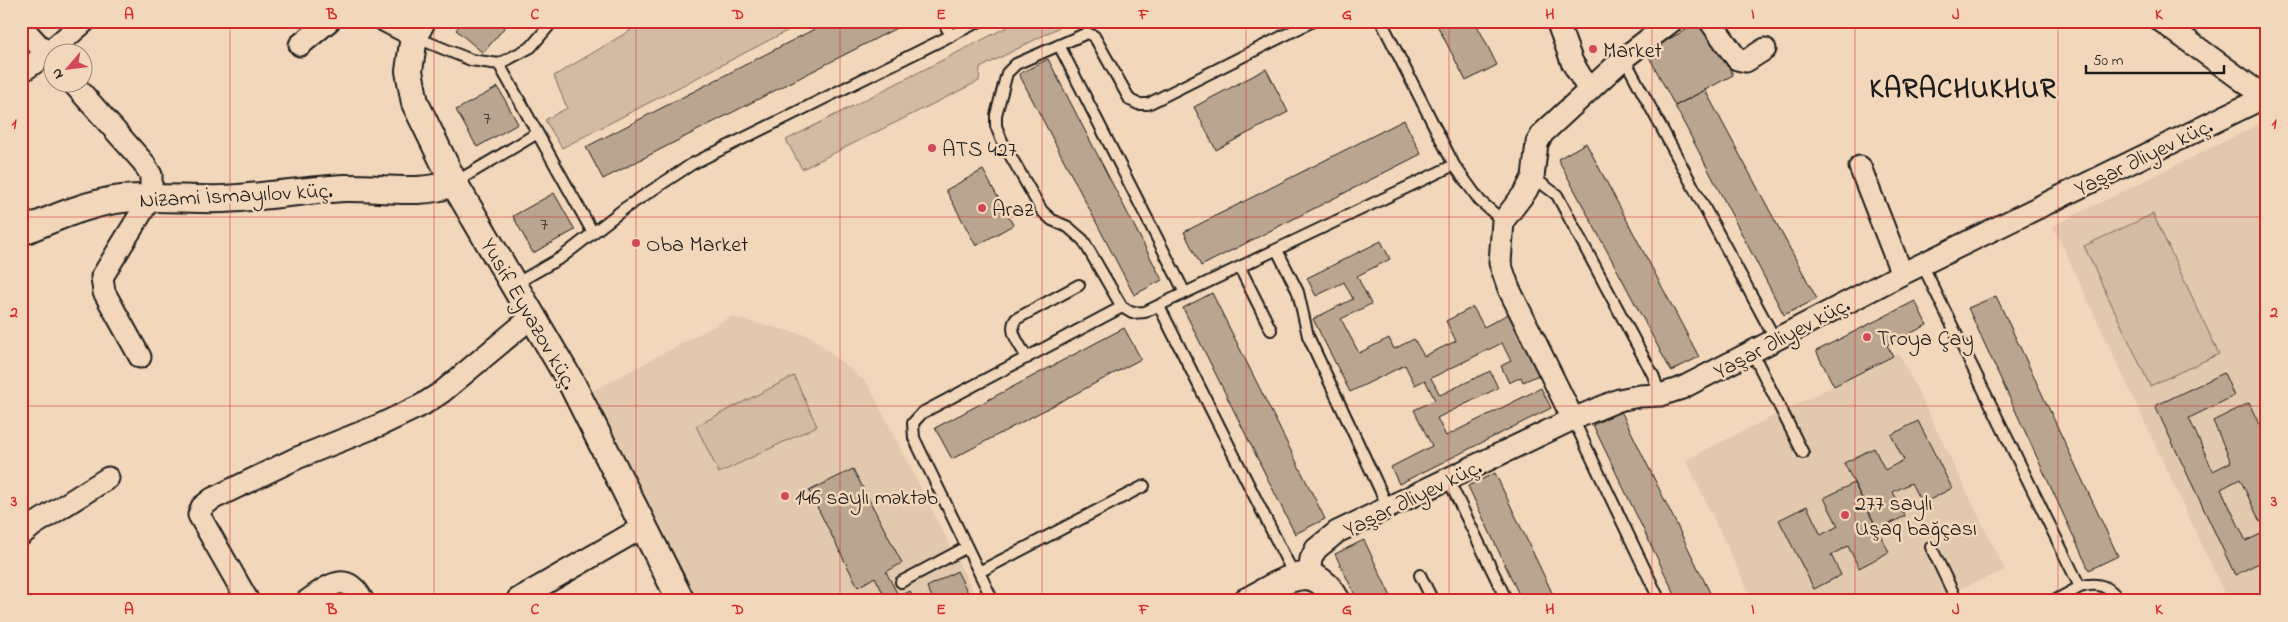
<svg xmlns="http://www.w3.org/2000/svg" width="2288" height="622" font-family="'Indie Flower',sans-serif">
<rect width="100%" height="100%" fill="#f3d7ba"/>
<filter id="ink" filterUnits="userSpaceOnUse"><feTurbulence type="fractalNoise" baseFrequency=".02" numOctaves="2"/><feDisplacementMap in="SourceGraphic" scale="10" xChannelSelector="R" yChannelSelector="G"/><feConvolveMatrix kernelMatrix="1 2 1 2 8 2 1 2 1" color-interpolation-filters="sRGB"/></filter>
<g filter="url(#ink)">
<path fill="#e2c8ad" d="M 2267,120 L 2267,601 L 2228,601 L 2053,226 Z
M 731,317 L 810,336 L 868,384 L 978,601 L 696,601 L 593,391 Z
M 1899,353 L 2005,570 L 1932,601 L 1753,601 L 1686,460 Z"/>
<path fill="#d3bba3" stroke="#786c60" d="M 625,21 L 806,21 L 562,148 L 545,120 L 567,108 L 554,76 L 631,30 Z
M 1019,21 L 1071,21 L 980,68 L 979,81 L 802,169 L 786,140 Z
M 2153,214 L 2219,354 L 2150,386 L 2084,246 Z
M 794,376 L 817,426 L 719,473 L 696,426 Z"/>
<path fill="#baa690" stroke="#1c1c1c" d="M 463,21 L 510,21 L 483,53 L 456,30 Z
M 830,21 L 910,21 L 603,179 L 586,147 Z
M 1435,21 L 1475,21 L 1497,65 L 1466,81 Z
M 1703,21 L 1705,21 L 1733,75 L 1675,106 L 1646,51 Z
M 1048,59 L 1162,280 L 1134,295 L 1019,74 Z
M 1266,69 L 1288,112 L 1216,150 L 1194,107 Z
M 498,87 L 518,124 L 477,147 L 456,110 Z
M 1705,90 L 1817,299 L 1784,315 L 1675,106 Z
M 1404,120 L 1421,154 L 1201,266 L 1184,232 Z
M 1586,143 L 1699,357 L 1671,371 L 1558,159 Z
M 983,170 L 1013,225 L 976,246 L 946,190 Z
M 554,193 L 575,230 L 533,253 L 513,216 Z
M 1381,241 L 1390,259 L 1357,276 L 1371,304 L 1341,319 L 1359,353 L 1389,338 L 1394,349 L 1414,339 L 1424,356 L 1456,341 L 1446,321 L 1473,307 L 1484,327 L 1510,313 L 1541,374 L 1523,382 L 1521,377 L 1509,383 L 1501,366 L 1511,361 L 1502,343 L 1431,378 L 1440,395 L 1490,371 L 1498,388 L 1437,418 L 1446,436 L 1541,388 L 1551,408 L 1399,484 L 1391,467 L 1432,446 L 1414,410 L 1435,400 L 1425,380 L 1415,385 L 1405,365 L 1350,392 L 1313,319 L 1353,299 L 1344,282 L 1316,296 L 1307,278 Z
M 1212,293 L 1325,519 L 1295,534 L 1183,308 Z
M 1996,296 L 2118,556 L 2089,570 L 1968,308 Z
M 1915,301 L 1927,325 L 1887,345 L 1893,356 L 1834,386 L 1816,351 Z
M 1124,328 L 1141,359 L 952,459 L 935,428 Z
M 2224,373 L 2234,396 L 2189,418 L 2213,471 L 2231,462 L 2213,421 L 2249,403 L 2267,441 L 2267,518 L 2260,522 L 2240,479 L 2221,489 L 2246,541 L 2267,531 L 2267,559 L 2235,575 L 2155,406 Z
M 1621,411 L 1714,601 L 1678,601 L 1593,425 Z
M 1918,421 L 1952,488 L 1922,504 L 1911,483 L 1893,492 L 1905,516 L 1878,530 L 1844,463 L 1874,448 L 1885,470 L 1904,460 L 1891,435 Z
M 853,469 L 902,563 L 886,572 L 899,597 L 891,601 L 887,601 L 875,577 L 858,587 L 809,491 Z
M 1495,473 L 1556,601 L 1522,601 L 1468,486 Z
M 1854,483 L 1889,552 L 1859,568 L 1848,546 L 1831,555 L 1841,575 L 1814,589 L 1779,520 L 1807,506 L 1821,535 L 1838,526 L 1824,498 Z
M 1364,540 L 1393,601 L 1358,601 L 1335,554 Z
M 957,571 L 972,601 L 934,601 L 927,587 Z
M 910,591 L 914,601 L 891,601 L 899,597 Z"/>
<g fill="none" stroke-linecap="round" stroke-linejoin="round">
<defs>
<path id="service" d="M 943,21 L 951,36
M 1381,21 L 1454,165 L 1480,201 L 1503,221
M 415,37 L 471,60 L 499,64 L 531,47 L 553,21
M 1059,45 L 1185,293
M 1624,58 L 1775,339
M 499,64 L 593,233
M 1533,177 L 1557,195 L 1653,375 L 1660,395
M 454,183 L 536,134
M 1277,250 L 1298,292 L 1308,336 L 1388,507
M 1922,264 L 2080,587 C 2097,582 2109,585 2120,601
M 1240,268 L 1271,330
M 515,284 L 562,257 L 625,208 L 692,164 L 980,21
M 1159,306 L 1295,577
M 1122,307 L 1083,240 L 1068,227 L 1052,220 L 1042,211 L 1002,141 L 996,126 L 996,115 L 1007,73 L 1016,64 L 1087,33 L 1094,36 L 1130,100 L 1138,104 L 1148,104 L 1313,21
M 1752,352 L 1803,453
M 1027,358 C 1021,346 1007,331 1016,319 L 1079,285
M 1573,419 L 1660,601
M 1448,479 L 1507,601
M 1931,547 L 1957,601
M 979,572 L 1144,486
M 1420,575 L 1433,601
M 901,582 L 967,547
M 993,601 L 914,438 L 913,423 L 922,413 L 1122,307 L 1132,313 L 1145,312 L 1454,165
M 2054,601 L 2080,587"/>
<path id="minor" d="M 385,21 L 414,36
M 1557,21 L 1572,62 L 1589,90
M 1710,21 L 1737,59 L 1746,61 L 1765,49
M 2161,21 L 2265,97
M 21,26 L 52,60
M 300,45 L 329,21
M 21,72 L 47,54 L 85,21
M 72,82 L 143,162 L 151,175 L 151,197 L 102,277 L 104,292 L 140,357
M 1860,167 L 1902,274
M 1573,419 L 1509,289 L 1500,263 L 1503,221 L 1526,191 L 1533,177 L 1537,143 L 1543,133 L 1624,58 L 1672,21
M 21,535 L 35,524 L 108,478
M 1309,575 L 1311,559 L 1316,549 L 1337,532 L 1573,419 L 1619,400 L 1639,396 L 1660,395 L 1682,388 L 1902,274 L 2267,96
M 518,599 L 645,526
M 248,601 L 199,515 L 202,507 L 212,499 L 297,458 L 380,425 L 422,405 L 442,392 L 533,316
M 307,601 C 329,586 346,569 363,601"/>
<path id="tertiary" d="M 422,21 L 414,36 L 409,71 L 415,103 L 454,183 L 572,384 L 681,601
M 21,232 C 52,219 88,203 122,199 C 156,196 190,200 224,199 C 265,197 305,190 345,188 C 381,187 420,196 454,183
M 1247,601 C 1281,584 1312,555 1337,601"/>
</defs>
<use href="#service" stroke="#1c1c1c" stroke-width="14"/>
<use href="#minor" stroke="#1c1c1c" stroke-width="25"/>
<use href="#tertiary" stroke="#1c1c1c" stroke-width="30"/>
<use href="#service" stroke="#f3d7ba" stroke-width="10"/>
<use href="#minor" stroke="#f3d7ba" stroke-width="21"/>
<use href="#tertiary" stroke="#f3d7ba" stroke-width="26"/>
</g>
</g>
<path fill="none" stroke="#d62828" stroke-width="1" stroke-opacity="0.55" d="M 230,21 L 230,601M 434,21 L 434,601M 636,21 L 636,601M 840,21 L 840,601M 1042,21 L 1042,601M 1246,21 L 1246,601M 1449,21 L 1449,601M 1652,21 L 1652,601M 1855,21 L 1855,601M 2058,21 L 2058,601M 21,217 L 2267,217M 21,406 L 2267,406"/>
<g fill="#d1495b" stroke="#f3d7ba" stroke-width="2">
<circle cx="1593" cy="49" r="5"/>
<circle cx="932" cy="148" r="5"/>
<circle cx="982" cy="208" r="5"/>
<circle cx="636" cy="243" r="5"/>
<circle cx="1867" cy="337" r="5"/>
<circle cx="785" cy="496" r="5"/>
<circle cx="1845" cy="515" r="5"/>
</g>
<g text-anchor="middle" stroke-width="5" stroke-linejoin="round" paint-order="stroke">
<g font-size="20" fill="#443e39">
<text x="487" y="124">7</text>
<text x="544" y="230">7</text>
</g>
<g font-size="22" fill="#1c1c1c" stroke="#f3d7ba" text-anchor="start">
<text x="1603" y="57">Market</text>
<text x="942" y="156">ATS 427</text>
<text x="992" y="216">Araz</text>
<text x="646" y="251">Oba Market</text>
<text x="1877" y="345">Troya Çay</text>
<text x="795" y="504">146 saylı məktəb</text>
<text x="1855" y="510">277 saylı<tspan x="1855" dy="25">Uşaq bağçası</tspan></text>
</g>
<g font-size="22" fill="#1c1c1c" stroke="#f3d7ba">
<text transform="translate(2143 156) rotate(-26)" y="8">Yaşar Əliyev küç.</text>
<text transform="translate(236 194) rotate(-3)" y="8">Nizami İsmayılov küç.</text>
<text transform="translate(530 313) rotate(60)" y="8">Yusif Eyvazov küç.</text>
<text transform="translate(1781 337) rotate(-28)" y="8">Yaşar Əliyev küç.</text>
<text transform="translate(1412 497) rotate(-26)" y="8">Yaşar Əliyev küç.</text>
</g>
<g font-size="28" font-weight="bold" letter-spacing="1" fill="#1c1c1c" stroke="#f3d7ba">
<text x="1963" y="97">KARACHUKHUR</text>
</g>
</g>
<rect width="2288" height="622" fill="none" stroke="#f3d7ba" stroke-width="55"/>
<g transform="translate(68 68) rotate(242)"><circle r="24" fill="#f3d7ba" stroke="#9d8c7b"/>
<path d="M0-4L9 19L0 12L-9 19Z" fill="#d1495b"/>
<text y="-8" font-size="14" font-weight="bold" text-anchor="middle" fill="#1c1c1c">N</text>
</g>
<path d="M2086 65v8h138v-8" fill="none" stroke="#1c1c1c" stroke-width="2.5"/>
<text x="2093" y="65" font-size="15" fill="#1c1c1c" stroke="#f3d7ba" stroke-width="4" paint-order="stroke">50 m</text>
<rect x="28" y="28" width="2232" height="566" fill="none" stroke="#d62828" stroke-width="2"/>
<g font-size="16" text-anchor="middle" font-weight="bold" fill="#d62828">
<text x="129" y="19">A</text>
<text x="332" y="19">B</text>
<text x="535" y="19">C</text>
<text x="738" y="19">D</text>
<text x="941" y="19">E</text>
<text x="1144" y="19">F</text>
<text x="1347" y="19">G</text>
<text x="1550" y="19">H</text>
<text x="1753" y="19">I</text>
<text x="1956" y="19">J</text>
<text x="2159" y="19">K</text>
<text x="14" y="128">1</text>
<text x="2274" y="128">1</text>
<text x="14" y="317">2</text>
<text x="2274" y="317">2</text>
<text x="14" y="506">3</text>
<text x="2274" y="506">3</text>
<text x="129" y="614">A</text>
<text x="332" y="614">B</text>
<text x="535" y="614">C</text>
<text x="738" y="614">D</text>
<text x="941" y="614">E</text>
<text x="1144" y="614">F</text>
<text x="1347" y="614">G</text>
<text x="1550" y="614">H</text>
<text x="1753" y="614">I</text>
<text x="1956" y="614">J</text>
<text x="2159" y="614">K</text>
</g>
</svg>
